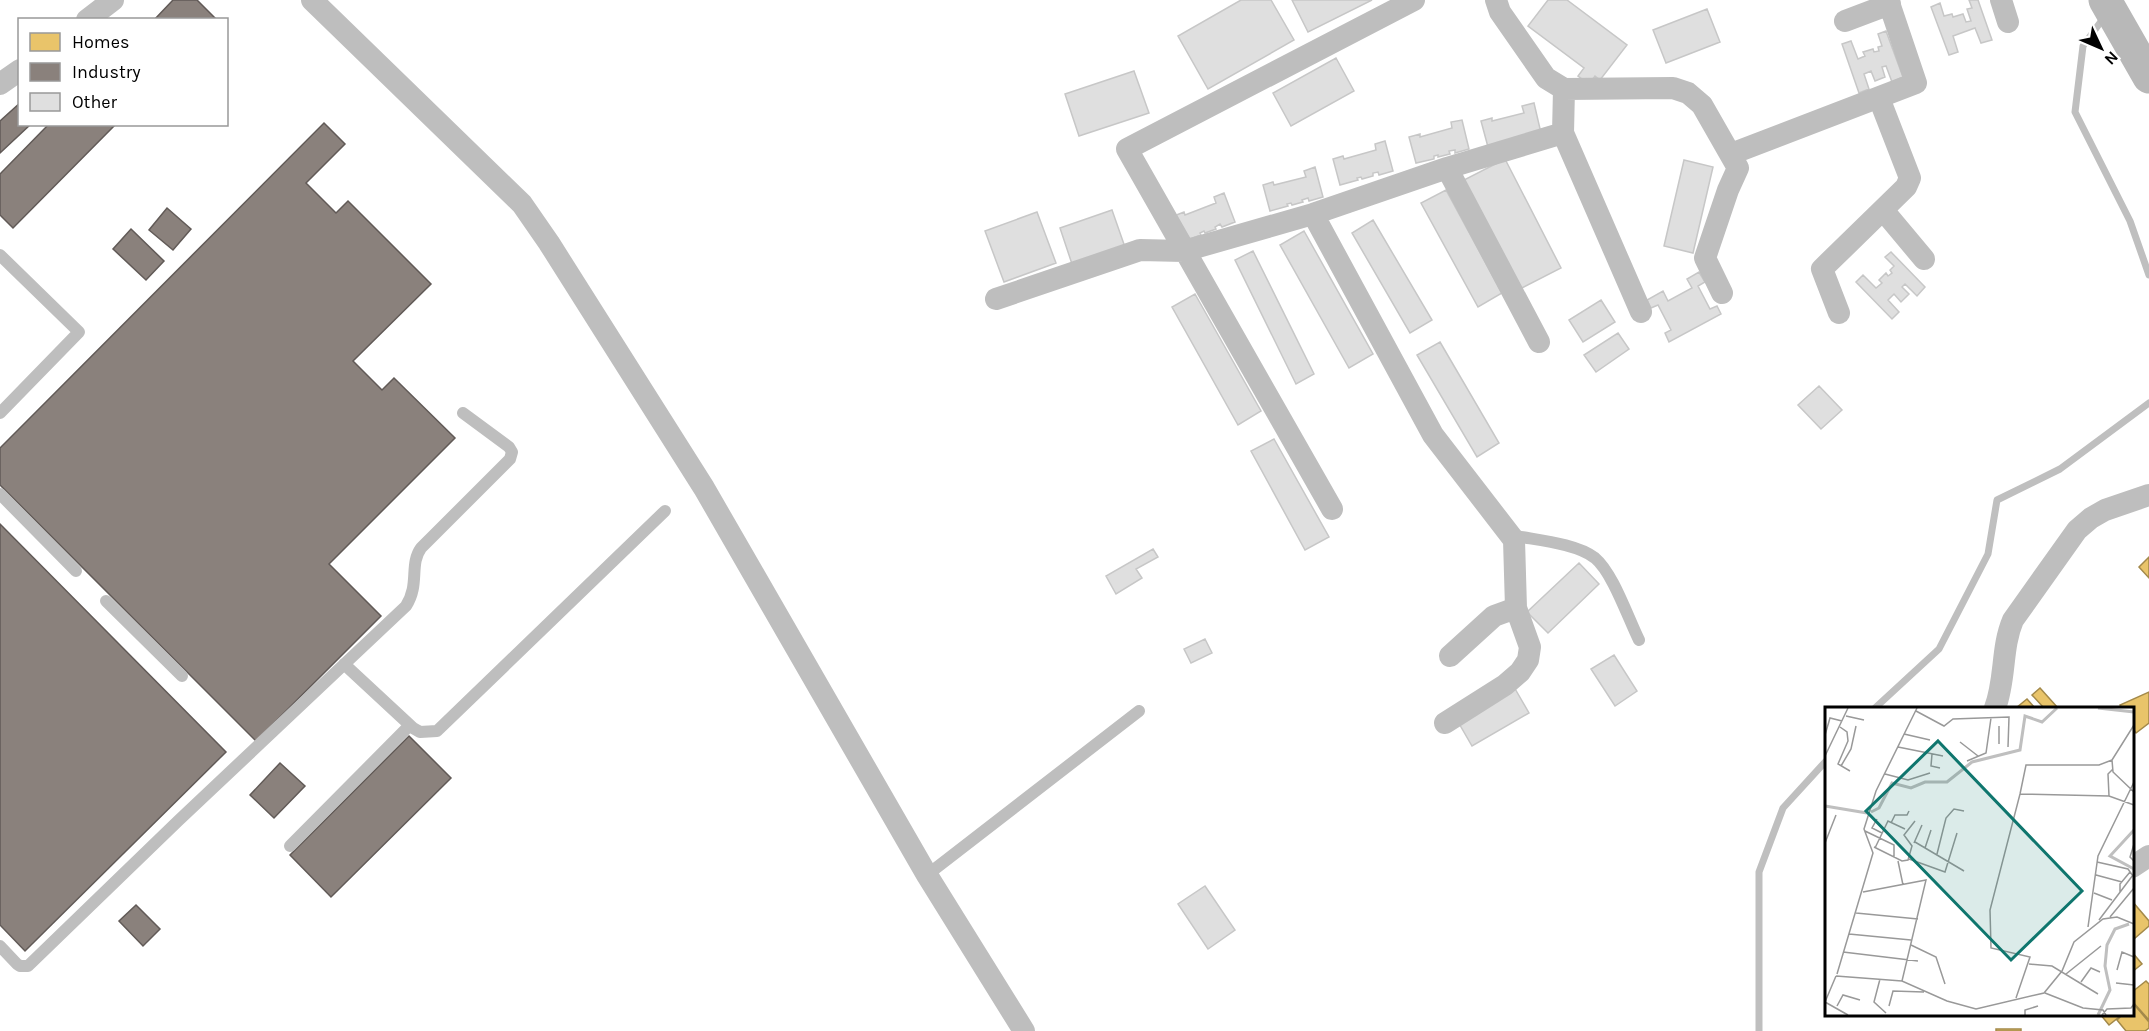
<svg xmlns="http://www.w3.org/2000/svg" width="2149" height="1031" font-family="Karla,sans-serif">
<rect width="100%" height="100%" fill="#fff"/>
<path fill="#e9c46a" stroke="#a3894a" stroke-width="1.5" d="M 2149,557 L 2149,578 L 2139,567 Z
M 2040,688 L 2058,708 L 2044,708 L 2032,695 Z
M 2149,692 L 2149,723 L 2136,733 L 2132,727 L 2132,708 L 2122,708 L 2120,705 Z
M 2027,699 L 2035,708 L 2016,708 Z
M 2132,901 L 2149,921 L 2149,926 L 2134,939 Z
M 2132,952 L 2142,964 L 2132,972 Z
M 2146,981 L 2149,984 L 2149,1020 L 2132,1001 L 2132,992 Z
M 2132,1002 L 2149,1022 L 2149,1028 L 2145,1031 L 2126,1031 L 2117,1020 L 2121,1016 L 2120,1014 L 2132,1014 Z
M 2100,1014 L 2117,1014 L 2119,1017 L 2109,1025 Z
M 1996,1029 L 2021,1029 L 2021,1031 L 1996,1031 Z"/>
<path fill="#8a817c" stroke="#615a57" stroke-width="1.5" d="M 173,0 L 197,0 L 217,20 L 154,20 Z
M 20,103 L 20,124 L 31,124 L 0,153 L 0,121 Z
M 324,123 L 345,144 L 306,183 L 336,213 L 348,201 L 431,284 L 353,361 L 382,390 L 394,378 L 455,438 L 329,564 L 381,616 L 256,741 L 0,485 L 0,448 Z
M 49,124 L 116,124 L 13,228 L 0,215 L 0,174 Z
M 167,208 L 191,229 L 173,250 L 149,230 Z
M 131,229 L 164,261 L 146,280 L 113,249 Z
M 0,524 L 226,752 L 25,951 L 0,925 Z
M 409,736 L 451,778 L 331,897 L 290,855 Z
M 280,763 L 305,786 L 274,818 L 250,795 Z
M 136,905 L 160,929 L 143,946 L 119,921 Z"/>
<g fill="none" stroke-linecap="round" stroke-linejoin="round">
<path stroke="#bfbfbf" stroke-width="7" d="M 2105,16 L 2083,46 L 2075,112 L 2130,221 L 2149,275
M 1875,708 L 1939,649 L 1988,554 L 1997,500 L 2060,469 L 2149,403
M 1759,1031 L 1759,872 L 1783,808 L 1826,761"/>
</g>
<path fill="#dfdfdf" stroke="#c7c7c7" stroke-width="1.5" d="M 1241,0 L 1271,0 L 1294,40 L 1208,89 L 1178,36 Z
M 1292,0 L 1372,0 L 1308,32 Z
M 1548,0 L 1567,0 L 1627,45 L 1600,80 L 1595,76 L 1589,84 L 1578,76 L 1584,68 L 1528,26 Z
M 1969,0 L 1978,0 L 1992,40 L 1981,43 L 1975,28 L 1953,36 L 1958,52 L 1949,55 L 1931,7 L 1940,3 L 1944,16 L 1952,14 L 1953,17 L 1963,14 L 1966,22 L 1971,21 L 1967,9 L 1972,8 Z
M 1707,9 L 1720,42 L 1666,63 L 1653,30 Z
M 1886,31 L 1903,77 L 1892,82 L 1886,66 L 1882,67 L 1885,77 L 1875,81 L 1871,71 L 1864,74 L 1869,89 L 1859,93 L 1842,44 L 1851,41 L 1858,59 L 1865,56 L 1863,52 L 1873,49 L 1874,52 L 1879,51 L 1878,47 L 1882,46 L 1878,34 Z
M 1336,58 L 1354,91 L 1291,126 L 1273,93 Z
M 1134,71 L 1149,113 L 1079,136 L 1065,94 Z
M 1534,103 L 1541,133 L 1488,147 L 1481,121 L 1492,118 L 1492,121 L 1524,113 L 1522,106 Z
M 1462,120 L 1469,149 L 1455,153 L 1455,150 L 1449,151 L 1450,154 L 1438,157 L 1438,155 L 1434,156 L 1434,159 L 1416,163 L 1409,137 L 1420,134 L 1420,137 L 1452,128 L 1451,122 Z
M 1385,141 L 1393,171 L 1379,175 L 1378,172 L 1373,173 L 1373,176 L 1362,179 L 1361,177 L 1357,178 L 1358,180 L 1340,185 L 1333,159 L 1343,156 L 1344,159 L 1376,150 L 1375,144 Z
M 1505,159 L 1561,268 L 1518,290 L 1462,181 Z
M 1684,160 L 1713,167 L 1693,253 L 1664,246 Z
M 1315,167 L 1323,197 L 1309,201 L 1308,198 L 1302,200 L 1303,202 L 1292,205 L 1291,203 L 1287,204 L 1288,206 L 1270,211 L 1263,185 L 1273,182 L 1274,185 L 1306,177 L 1304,171 Z
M 1446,190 L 1502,293 L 1478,307 L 1421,203 Z
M 1224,193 L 1235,222 L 1222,227 L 1220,224 L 1215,227 L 1216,229 L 1205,233 L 1204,231 L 1200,233 L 1201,235 L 1184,241 L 1174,216 L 1184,212 L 1185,215 L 1216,203 L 1214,197 Z
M 1112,210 L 1126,250 L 1073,267 L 1060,228 Z
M 1037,212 L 1056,263 L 1004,282 L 985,231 Z
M 1373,220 L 1432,320 L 1410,333 L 1352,233 Z
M 1304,231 L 1373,354 L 1349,368 L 1280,245 Z
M 1253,251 L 1314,374 L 1296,384 L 1235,260 Z
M 1891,252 L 1925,287 L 1917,296 L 1905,284 L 1902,287 L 1909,294 L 1901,302 L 1894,294 L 1888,300 L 1899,312 L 1892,319 L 1856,282 L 1863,275 L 1876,288 L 1882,283 L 1879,280 L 1886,273 L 1888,276 L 1892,273 L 1890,270 L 1894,266 L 1885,257 Z
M 1699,272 L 1705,282 L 1698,286 L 1710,309 L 1717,306 L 1721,314 L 1669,342 L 1665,333 L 1671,330 L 1658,305 L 1651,308 L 1647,300 L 1663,291 L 1668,301 L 1692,288 L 1687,279 Z
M 1195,294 L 1261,411 L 1238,425 L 1172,307 Z
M 1601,300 L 1615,322 L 1583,342 L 1569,320 Z
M 1618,333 L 1629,349 L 1596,372 L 1584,355 Z
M 1440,342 L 1499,443 L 1477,457 L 1417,355 Z
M 1819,386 L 1842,410 L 1821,429 L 1798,405 Z
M 1274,439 L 1329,537 L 1305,550 L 1251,451 Z
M 1153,549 L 1158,557 L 1136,569 L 1142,578 L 1116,594 L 1106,576 Z
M 1579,563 L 1599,584 L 1548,633 L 1527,612 Z
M 1205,639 L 1212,653 L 1191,663 L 1184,649 Z
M 1614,655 L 1637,691 L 1615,706 L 1591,669 Z
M 1514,687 L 1529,713 L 1472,746 L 1457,720 Z
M 1205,886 L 1235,930 L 1208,949 L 1178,904 Z"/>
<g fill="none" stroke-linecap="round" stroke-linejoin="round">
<path stroke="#bebebe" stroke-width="12" d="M 0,255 L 79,332 L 0,413
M 0,494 L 76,571
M 1511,535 C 1535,540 1576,543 1595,558 C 1613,573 1628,618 1639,640
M 106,601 L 182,676
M 344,664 L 413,728 L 420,732 L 437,731 L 665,511
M 290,846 L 410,725
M 927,875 L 1139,711
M 0,946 L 17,964 L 20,966 L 28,966 L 178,821 L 406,606 C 420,584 409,565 421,548 L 510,459 L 512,452 L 509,447 L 463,413"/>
<path stroke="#bebebe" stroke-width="22" d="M 312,0 L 522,204 L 549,243 L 704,488 L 927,875 L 1024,1031
M 1496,0 L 1500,12 L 1546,78 L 1564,89 L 1673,88 L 1688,93 L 1702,105 L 1738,168 L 1728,190 L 1705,258 L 1722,293
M 2001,0 L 2008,22
M 87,20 L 113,0
M 1845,21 L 1890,4
M 0,84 L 20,70
M 1564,89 L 1563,133 L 1641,312
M 1731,154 L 1916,83 L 1888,0
M 1447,168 L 1539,342
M 1883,210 L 1924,259
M 1313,214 L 1433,435 L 1514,540 L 1516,608 L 1530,647 L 1528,660 L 1520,672 L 1505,685 L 1445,723
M 996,299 L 1140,250 L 1184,251 L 1313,214 L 1447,168 L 1563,133
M 1839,313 L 1822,269 L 1906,187 L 1910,178 L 1879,98
M 1332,509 L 1127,149 L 1414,0
M 1450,656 L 1494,616 L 1516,608
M 1995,708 C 2006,679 2001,648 2013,620 L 2077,530 L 2091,518 L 2105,510 L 2149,495
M 2132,867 L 2149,856"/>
<path stroke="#b8b8b8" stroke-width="33" d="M 2105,0 L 2149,77"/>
</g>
<g transform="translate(1825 707)">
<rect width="309" height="309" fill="#fff"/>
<path fill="none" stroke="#bfbfbf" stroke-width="3" d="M 273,1 L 309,5M 0,99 L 42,106M 46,105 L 54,101 L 67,76 L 86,81 L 100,75 L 122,75 L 147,55 L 195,43 L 200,9 L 217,15 L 232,1M 309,123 L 285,149 L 309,162M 273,308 L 285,283 L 280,259 L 282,238 L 290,222 L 304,217"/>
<path fill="none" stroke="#999" stroke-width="1.5" d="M 91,4 L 119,19 L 128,12 L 184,10 L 183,40M 21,9 L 39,13M 309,18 L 287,53 L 288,65 L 309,85M 15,20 L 22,25 L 23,34 L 13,57 L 25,64M 79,27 L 105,33M 0,28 L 5,11 L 17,14M 135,35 L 153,49M 174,37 L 174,19M 73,40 L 118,49M 107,47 L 106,59 L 115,61M 0,49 L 23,1M 142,54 L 161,46 L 166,11M 16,59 L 26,42 L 31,19M 60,67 L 83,73 L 105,66M 195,87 L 201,58 L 274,58 L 287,53M 284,89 L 283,67 L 288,62M 52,112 L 47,121 L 57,126M 66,116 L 70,108 L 82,108 L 84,104M 40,124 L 69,138 L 69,150M 90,135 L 139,164M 0,136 L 11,108M 89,136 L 97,118M 309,137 L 305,150 L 309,154M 49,140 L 77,154 L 83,153 L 87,139 L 79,128 L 90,114M 50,141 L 63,114 L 80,122M 100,141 L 106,123M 112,147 L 121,111 L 129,102 L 139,104M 84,152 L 120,165 L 132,126M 73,154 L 78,178M 272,155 L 303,162 L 308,169M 271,168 L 297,175M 38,185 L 101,173 L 77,274M 295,185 L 295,177 L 305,165M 269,186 L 287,193M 31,206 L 93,212M 285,210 L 309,181M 274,213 L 308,168M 263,220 L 273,149 L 309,75M 24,227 L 86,233M 86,238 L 111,250 L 120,277M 18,245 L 93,254M 204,257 L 227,259 L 273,287M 292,263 L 297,245 L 309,250M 12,267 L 48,146 L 39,122 L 51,84 L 92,1M 241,267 L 276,239M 11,269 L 77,274 L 122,294 L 151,302 L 219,286 L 237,264 L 249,235 L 278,212 L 292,210 L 309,217M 55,272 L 49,295 L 61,306M 256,275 L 266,261 L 275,265M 291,276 L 309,278M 220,286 L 258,301 L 278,303 L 281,308M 191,291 L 205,250 L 166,241 L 165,203 L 195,87 L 284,89 L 309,98M 0,295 L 11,269M 0,295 L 23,308M 12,299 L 18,288 L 35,293M 64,299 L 68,284 L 99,285M 200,308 L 200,303 L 213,299M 277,308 L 282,302 L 306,301 L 309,297"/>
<path fill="#0f766e" fill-opacity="0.15" stroke="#0f766e" stroke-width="3" d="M 113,34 L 257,184 L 186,253 L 41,104 Z"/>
<rect width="309" height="309" fill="none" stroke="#000" stroke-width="3"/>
</g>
<rect x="18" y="18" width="210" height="108" fill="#ffffff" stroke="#999999" stroke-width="1.5"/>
<rect x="30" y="33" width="30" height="18" fill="#e9c46a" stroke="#999999" stroke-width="1.5"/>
<text x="72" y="48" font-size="18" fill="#000000">Homes</text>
<rect x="30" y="63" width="30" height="18" fill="#8a817c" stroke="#999999" stroke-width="1.5"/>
<text x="72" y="78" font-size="18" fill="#000000">Industry</text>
<rect x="30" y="93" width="30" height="18" fill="#dfdfdf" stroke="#999999" stroke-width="1.5"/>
<text x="72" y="108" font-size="18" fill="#000000">Other</text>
<g transform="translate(2101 48) rotate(134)" stroke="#ffffff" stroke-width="4.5" paint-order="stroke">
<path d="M0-4.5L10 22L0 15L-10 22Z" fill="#000000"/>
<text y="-9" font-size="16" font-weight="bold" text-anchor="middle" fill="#000000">N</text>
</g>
</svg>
